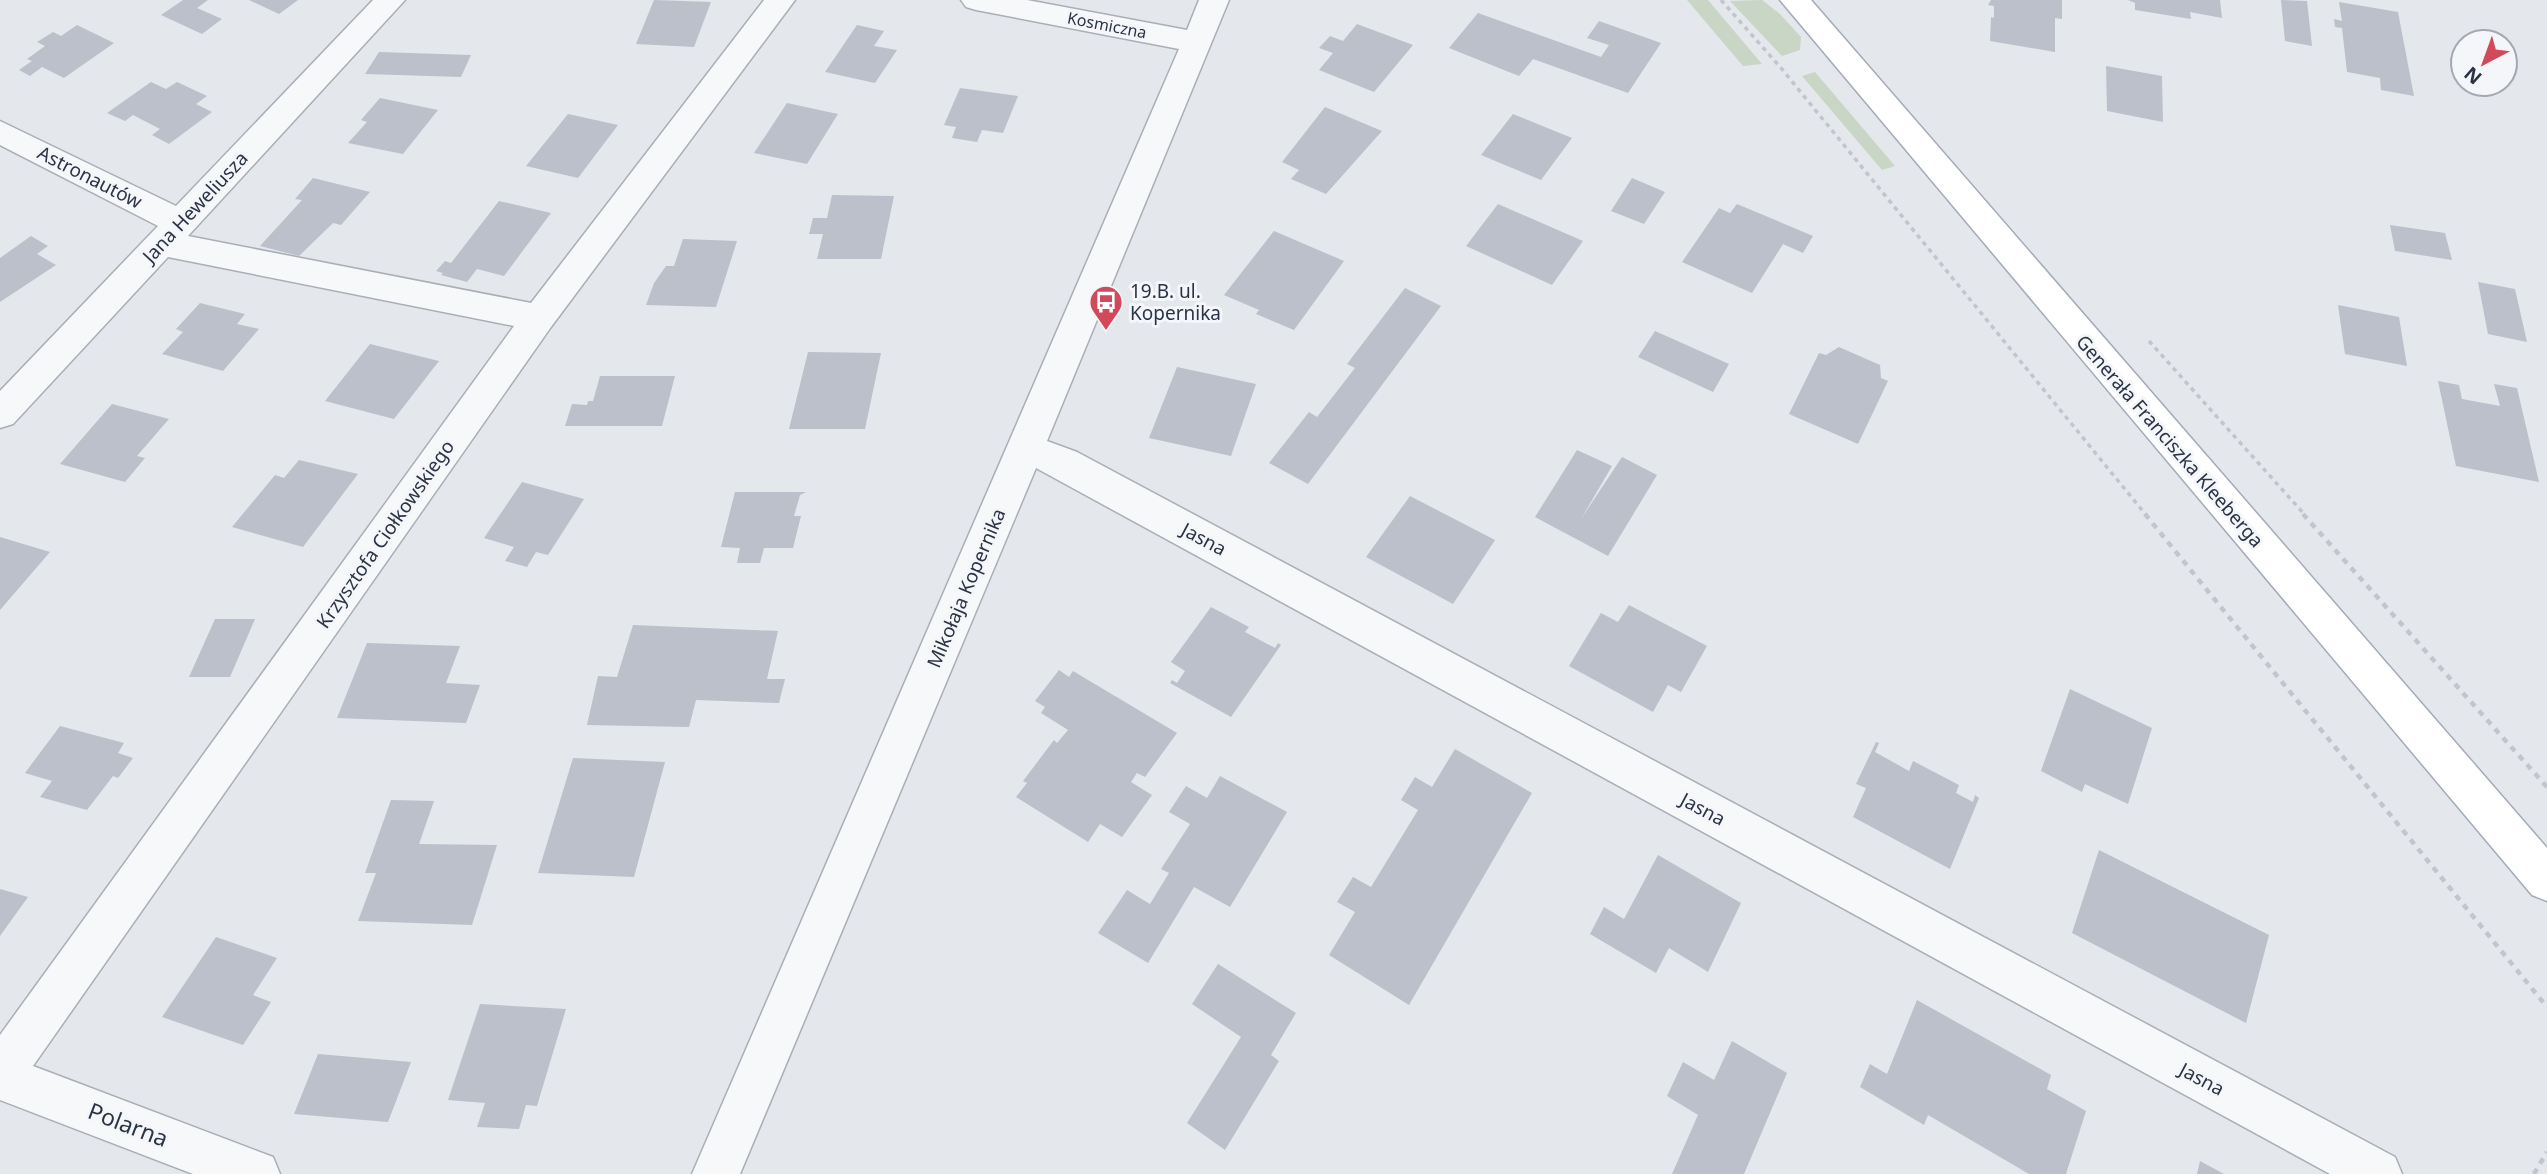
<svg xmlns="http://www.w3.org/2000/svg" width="2547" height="1174" font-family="'Noto Sans',sans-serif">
<rect width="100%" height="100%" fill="#e4e7ec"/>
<path fill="#c9d6c5" d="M 1687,0 L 1708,0 L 1762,64 L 1743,66 Z
M 1762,0 L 1780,14 L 1801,37 L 1800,50 L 1782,56 L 1730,1 Z
M 1815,72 L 1895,166 L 1882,170 L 1802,76 Z"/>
<path fill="#bbc0ca" d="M 183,0 L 208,0 L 197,8 L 222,19 L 202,34 L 161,15 Z
M 249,0 L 298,0 L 279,14 Z
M 654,0 L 711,2 L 694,47 L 636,44 Z
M 1991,0 L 2062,0 L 2062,19 L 2055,18 L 2055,52 L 1990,41 L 1991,17 L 1994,18 L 1994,6 L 1988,5 Z
M 2128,0 L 2220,0 L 2222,18 L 2190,12 L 2191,19 L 2135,10 L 2135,3 Z
M 2281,0 L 2307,1 L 2312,46 L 2285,41 Z
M 2339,2 L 2398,12 L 2414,96 L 2381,90 L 2380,78 L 2347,72 L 2342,28 L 2335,27 L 2334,19 L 2342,21 Z
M 1478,13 L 1601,57 L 1609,45 L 1587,38 L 1599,21 L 1661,43 L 1628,93 L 1533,59 L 1519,76 L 1449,48 Z
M 1357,24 L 1413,45 L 1374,92 L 1319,70 L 1333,53 L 1319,48 L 1330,36 L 1343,41 Z
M 77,25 L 114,43 L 64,78 L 42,67 L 30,76 L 19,70 L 32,61 L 27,59 L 45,46 L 37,42 L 53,32 L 61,36 Z
M 857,25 L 884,31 L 874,46 L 897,50 L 875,83 L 825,72 Z
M 379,52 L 471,55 L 461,77 L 365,74 Z
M 2106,66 L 2162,76 L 2163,122 L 2107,111 Z
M 151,82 L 166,89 L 177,82 L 207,96 L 196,104 L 212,112 L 169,144 L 152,135 L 160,129 L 133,115 L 125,121 L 107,113 Z
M 960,88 L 1018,96 L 1003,133 L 982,130 L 977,142 L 952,138 L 956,127 L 944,125 Z
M 380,98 L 438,110 L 403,154 L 348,143 L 367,122 L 361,120 Z
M 787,103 L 838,114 L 807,164 L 754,153 Z
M 1325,107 L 1382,131 L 1326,194 L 1291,179 L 1299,170 L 1282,162 Z
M 568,114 L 618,125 L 578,178 L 526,166 Z
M 1513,114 L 1572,138 L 1541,180 L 1481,155 Z
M 313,178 L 370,192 L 341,225 L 333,223 L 299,256 L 260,246 L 302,200 L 295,199 Z
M 1632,178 L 1665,192 L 1644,224 L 1611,211 Z
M 832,195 L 894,196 L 881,259 L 817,259 L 823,234 L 809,234 L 813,218 L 827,218 Z
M 499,201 L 551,213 L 504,276 L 477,269 L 467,282 L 441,275 L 443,273 L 436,271 L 445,261 L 451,263 Z
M 1498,204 L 1583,241 L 1552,285 L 1466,246 Z
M 1737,204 L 1813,236 L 1803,253 L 1783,244 L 1752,293 L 1682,262 L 1719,208 L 1730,213 Z
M 2390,225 L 2445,233 L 2452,260 L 2395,251 Z
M 1274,231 L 1344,261 L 1294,330 L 1256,314 L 1259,310 L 1224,295 Z
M 31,236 L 48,246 L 37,254 L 56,265 L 0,302 L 0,258 Z
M 683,239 L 737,241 L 716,307 L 646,305 L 654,283 L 666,266 L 674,266 Z
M 2478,282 L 2515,289 L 2527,342 L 2488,334 Z
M 1405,288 L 1441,306 L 1308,484 L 1269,463 L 1309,412 L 1317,417 L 1355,368 L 1347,364 Z
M 200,303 L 245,314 L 237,324 L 259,329 L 223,371 L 162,354 L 183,332 L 176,329 Z
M 2338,305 L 2399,317 L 2407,366 L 2345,354 Z
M 1655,331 L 1729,364 L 1713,392 L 1638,357 Z
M 370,344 L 439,361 L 394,419 L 325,401 Z
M 1839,347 L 1880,365 L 1881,378 L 1888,381 L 1858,444 L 1789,414 L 1819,353 L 1826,355 Z
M 808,352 L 881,353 L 865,429 L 789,429 Z
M 1177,367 L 1256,384 L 1231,456 L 1149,438 Z
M 600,376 L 675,376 L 662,426 L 565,426 L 572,404 L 587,405 L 588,401 L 593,401 Z
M 2438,381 L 2459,385 L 2462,399 L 2500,406 L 2494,384 L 2517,388 L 2539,482 L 2456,466 Z
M 112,404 L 169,419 L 137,456 L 145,458 L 125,482 L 60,464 Z
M 1577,450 L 1612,466 L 1581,519 L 1622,457 L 1657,475 L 1608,556 L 1535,517 Z
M 299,460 L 358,474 L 303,547 L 232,527 L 275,475 L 284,478 Z
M 522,482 L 584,499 L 548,555 L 536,552 L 527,567 L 505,561 L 514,547 L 484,538 Z
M 735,492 L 806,492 L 800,495 L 794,516 L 801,516 L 793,548 L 764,548 L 760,563 L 737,563 L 740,548 L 721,547 Z
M 1410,496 L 1495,540 L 1453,604 L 1366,557 Z
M 0,537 L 50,552 L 0,610 Z
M 1629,605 L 1707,646 L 1681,692 L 1668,685 L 1653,712 L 1569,666 L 1601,613 L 1618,622 Z
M 1211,607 L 1249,627 L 1245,632 L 1275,648 L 1278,643 L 1281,645 L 1231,717 L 1170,683 L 1172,680 L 1177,683 L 1185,671 L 1171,662 Z
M 215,619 L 255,619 L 230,677 L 189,677 Z
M 633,625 L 778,631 L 767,679 L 785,679 L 779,703 L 696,700 L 689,727 L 587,725 L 598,676 L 617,677 Z
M 367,643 L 460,646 L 446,683 L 480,685 L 466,723 L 337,718 Z
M 1059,670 L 1069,677 L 1073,671 L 1177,733 L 1145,777 L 1137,773 L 1131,782 L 1152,795 L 1122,837 L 1100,824 L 1088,842 L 1016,797 L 1027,783 L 1023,781 L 1054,740 L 1057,743 L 1068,730 L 1041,713 L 1045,707 L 1035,701 Z
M 2070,689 L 2152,728 L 2128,804 L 2085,784 L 2082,792 L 2041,771 Z
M 60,726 L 124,743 L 118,753 L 133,758 L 118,778 L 113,776 L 87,810 L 40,797 L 52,781 L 25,773 Z
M 1876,742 L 1879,743 L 1875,752 L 1909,771 L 1913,761 L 1959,785 L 1956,793 L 1973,802 L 1975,795 L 1979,798 L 1950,869 L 1853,817 L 1866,788 L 1856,784 Z
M 1455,749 L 1532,793 L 1409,1005 L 1329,955 L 1355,912 L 1337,902 L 1353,877 L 1371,887 L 1418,810 L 1401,800 L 1415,777 L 1432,787 Z
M 573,758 L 665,762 L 634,877 L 538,873 Z
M 1220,776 L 1287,812 L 1230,907 L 1194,887 L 1148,963 L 1098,933 L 1127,890 L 1150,904 L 1169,873 L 1161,869 L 1190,824 L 1169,812 L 1186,786 L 1207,798 Z
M 391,800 L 434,801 L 419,844 L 497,845 L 472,925 L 358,921 L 376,873 L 365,873 Z
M 2099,850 L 2269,935 L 2246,1023 L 2072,933 Z
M 1658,855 L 1741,903 L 1708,972 L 1669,948 L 1656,973 L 1590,934 L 1604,907 L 1624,919 Z
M 0,889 L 28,897 L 0,936 Z
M 216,937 L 277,958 L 253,995 L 271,1002 L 243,1045 L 162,1017 Z
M 1218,964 L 1296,1013 L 1271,1055 L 1279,1061 L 1225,1150 L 1187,1123 L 1241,1037 L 1192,1004 Z
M 1917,1000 L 2051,1075 L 2047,1089 L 2086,1111 L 2066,1174 L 2029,1174 L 1928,1115 L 1924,1125 L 1860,1087 L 1870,1064 L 1887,1074 Z
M 480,1004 L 566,1009 L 537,1106 L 526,1105 L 519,1129 L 477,1127 L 485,1103 L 448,1100 Z
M 1732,1041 L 1787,1073 L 1744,1174 L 1672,1174 L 1698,1115 L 1667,1096 L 1683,1062 L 1714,1080 Z
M 318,1054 L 411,1062 L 388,1122 L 294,1114 Z
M 2200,1161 L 2224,1174 L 2197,1174 Z"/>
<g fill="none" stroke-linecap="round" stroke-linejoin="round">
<defs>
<path id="minor" d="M 373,0 L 405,0 L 188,236 L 531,303 L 764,0 L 795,0 L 551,327 L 33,1066 L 273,1157 L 280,1174 L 193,1174 L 0,1100 L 0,1035 L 514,326 L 168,257 L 13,424 L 0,428 L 0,391 L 158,226 L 0,145 L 0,121 L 176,206 Z
M 961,0 L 1027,0 L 1187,30 L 1199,0 L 1229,0 L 1047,441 L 1077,452 L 2395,1157 L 2402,1174 L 2330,1174 L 1036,468 L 740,1174 L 692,1174 L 1179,49 L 976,10 L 966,7 Z"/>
<path id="major" d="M 1780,0 L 1811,0 L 2547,848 L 2547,901 L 2532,895 Z"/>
</defs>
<use href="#minor" stroke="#a9aeb7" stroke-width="3"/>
<use href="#major" stroke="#a3abb8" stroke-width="3"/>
<path stroke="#c2c5cb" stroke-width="3.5" stroke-dasharray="4.5 4.5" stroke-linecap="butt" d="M 1721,0 L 1781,68 L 2146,515
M 2149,341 L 2305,515"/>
<path stroke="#c2c5cb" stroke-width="4.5" stroke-dasharray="6 6" stroke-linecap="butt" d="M 2145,514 L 2547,1007
M 2303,514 L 2547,787
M 2534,1174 L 2547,1152"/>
<use href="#minor" fill="#f7f8fa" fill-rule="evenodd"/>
<use href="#major" fill="#fff" fill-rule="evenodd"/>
</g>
<defs>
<symbol id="bus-pin" viewBox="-11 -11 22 30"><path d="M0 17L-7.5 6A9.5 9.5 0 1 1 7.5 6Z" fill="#d1495b" stroke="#f4f6f9"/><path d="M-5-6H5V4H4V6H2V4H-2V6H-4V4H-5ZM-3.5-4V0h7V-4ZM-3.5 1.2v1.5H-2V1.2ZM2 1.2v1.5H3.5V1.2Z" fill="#fff"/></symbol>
</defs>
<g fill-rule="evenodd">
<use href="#bus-pin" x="1087" y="283" width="38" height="52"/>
</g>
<g text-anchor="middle" stroke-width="6" stroke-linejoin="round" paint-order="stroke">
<g font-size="16" fill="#2b3445" stroke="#f4f6f9">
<text transform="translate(1107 25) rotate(11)" y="6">Kosmiczna</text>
</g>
<g font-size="19" fill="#2b3445" stroke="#f4f6f9">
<text transform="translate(90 177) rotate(27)" y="7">Astronautów</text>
<text transform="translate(195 207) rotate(-47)" y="7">Jana Heweliusza</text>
<text transform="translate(2170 441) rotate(49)" y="7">Generała Franciszka Kleeberga</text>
<text transform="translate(385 534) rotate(-55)" y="7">Krzysztofa Ciołkowskiego</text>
<text transform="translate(1204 539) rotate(28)" y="7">Jasna</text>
<text transform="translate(966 588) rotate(-67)" y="7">Mikołaja Kopernika</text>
<text transform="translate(1703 809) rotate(28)" y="7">Jasna</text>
<text transform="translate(2202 1079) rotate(28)" y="7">Jasna</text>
</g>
<g font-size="19" fill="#2b3445" stroke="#f4f6f9" text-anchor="start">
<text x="1130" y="298">19.B. ul.<tspan x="1130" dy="22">Kopernika</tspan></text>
</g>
<g font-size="23" fill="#2b3445" stroke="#f4f6f9">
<text transform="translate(128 1125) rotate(21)" y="8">Polarna</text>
</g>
</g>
<g transform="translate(2484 63) rotate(221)"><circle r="33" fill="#f4f6f9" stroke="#a4a8b1" stroke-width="2"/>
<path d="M0-5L12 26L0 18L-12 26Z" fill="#d1495b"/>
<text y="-10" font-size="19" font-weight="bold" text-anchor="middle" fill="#2b3445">N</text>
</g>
</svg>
